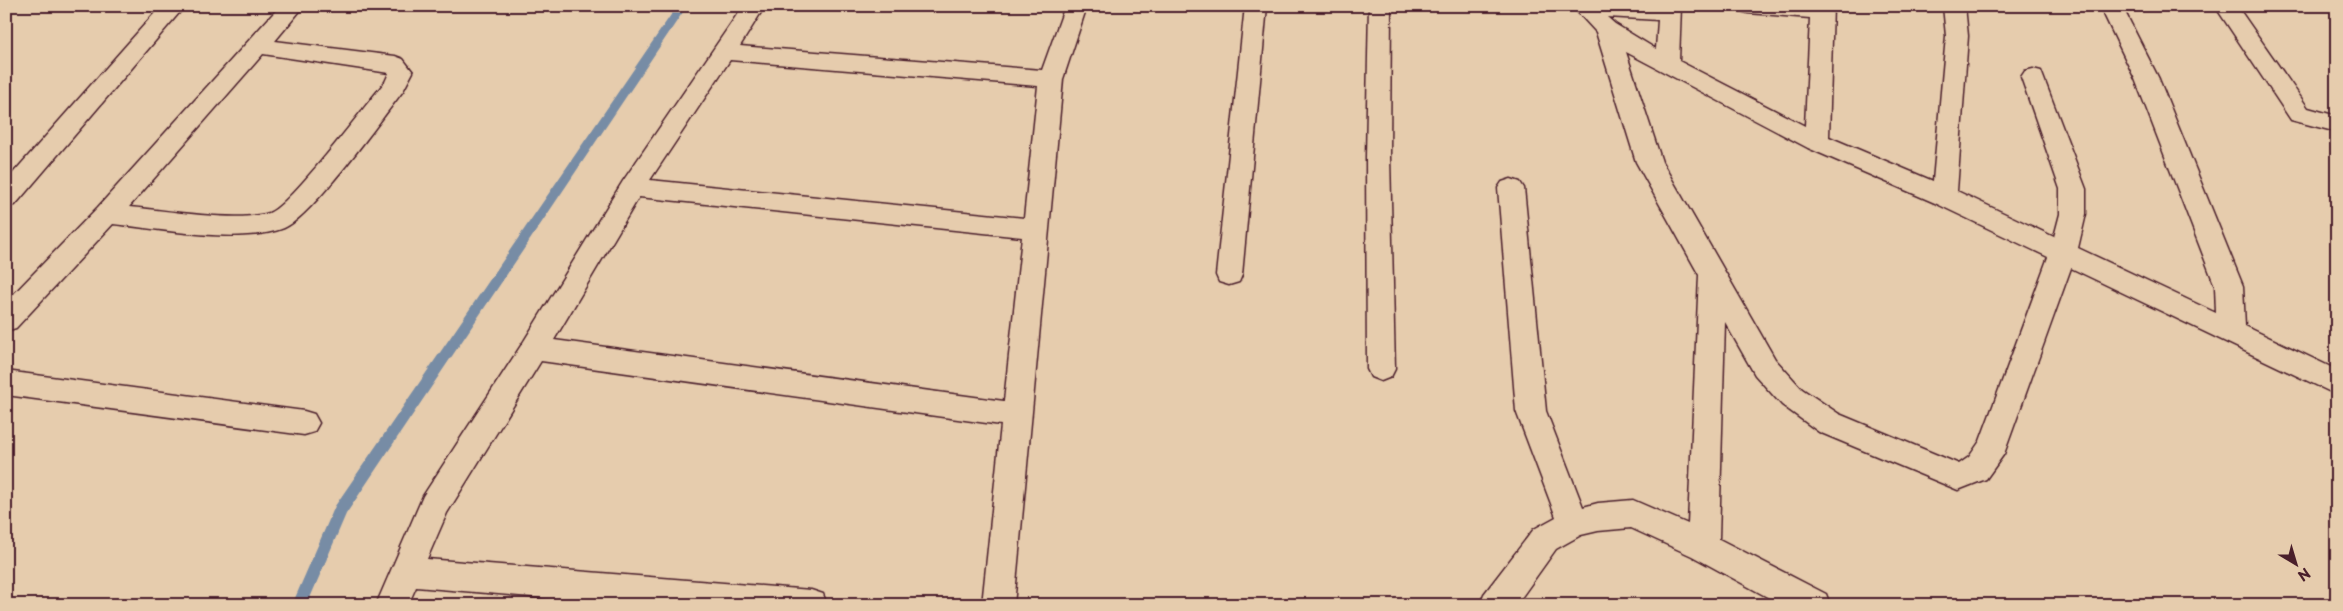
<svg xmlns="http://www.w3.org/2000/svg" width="2343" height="611" font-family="'Playpen Sans',sans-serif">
<rect width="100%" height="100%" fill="#e6ccad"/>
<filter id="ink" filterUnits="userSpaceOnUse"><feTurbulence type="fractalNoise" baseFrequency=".02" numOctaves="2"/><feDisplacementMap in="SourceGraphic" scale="10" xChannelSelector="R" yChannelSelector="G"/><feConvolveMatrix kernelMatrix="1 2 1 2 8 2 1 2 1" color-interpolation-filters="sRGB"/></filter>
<g filter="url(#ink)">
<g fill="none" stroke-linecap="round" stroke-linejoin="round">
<path fill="#778ca5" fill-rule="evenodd" d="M 677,6 L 687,6 L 346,514 L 307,605 L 292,605 L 335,506 Z"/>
<defs>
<path id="street" d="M 161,6 L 185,6 L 15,205 L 6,207 L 6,181 Z
M 280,6 L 304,6 L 275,41 L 395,56 L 403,59 L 413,72 L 403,91 C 382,118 311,218 284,228 C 241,245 160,229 113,224 L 16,328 L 6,331 L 6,302 L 98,207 ZM 263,54 L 389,73 L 385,82 C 366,104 290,206 269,213 C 236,223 165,210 129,207 Z
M 743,6 L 765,6 L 740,46 L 1042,70 L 1065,6 L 1087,6 L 1063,79 L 1014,605 L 982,605 L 1001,425 L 541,361 L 447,513 L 427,559 L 811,590 L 823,594 L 827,605 L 625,605 L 416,587 L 408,605 L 376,605 L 423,496 L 524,341 L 623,181 ZM 730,60 L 1038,86 L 1024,218 L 650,180 ZM 639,197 L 1022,237 L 1004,401 L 554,340 Z
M 1245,6 L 1267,6 L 1242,275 L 1239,282 L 1229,285 L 1219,282 L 1216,275 Z
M 1369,6 L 1391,6 L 1390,157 L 1395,369 L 1391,377 L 1381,381 L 1371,377 L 1367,369 L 1366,157 Z
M 1572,6 L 1681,6 L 1679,61 L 1805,126 L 1810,18 L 1748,13 L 1740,11 L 1737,6 L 1833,6 L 1829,137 L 1933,181 L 1946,36 L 1943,6 L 1965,6 L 1968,36 L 1957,191 L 2054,237 L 2060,214 L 2060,189 L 2021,77 L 2025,71 L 2033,69 L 2041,71 L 2086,189 L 2086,214 L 2078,248 L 2216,313 L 2215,286 L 2135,79 L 2100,6 L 2122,6 L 2159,79 L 2243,286 L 2245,326 L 2337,370 L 2337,395 L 2071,268 L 2004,454 L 1986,479 L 1958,490 L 1819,432 L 1782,405 L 1755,375 L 1725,322 L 1719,539 L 1826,594 L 1830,605 L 1782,605 L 1692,556 L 1631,528 L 1598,531 L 1581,535 L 1556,549 L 1516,605 L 1480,605 L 1484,594 L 1534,529 L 1556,517 L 1516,411 L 1498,188 L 1502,182 L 1511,179 L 1520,182 L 1524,188 L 1546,411 L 1583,507 L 1598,503 L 1633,500 L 1688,524 L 1699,275 L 1636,162 L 1596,32 ZM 1607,17 L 1658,20 L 1656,49 L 1615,24 ZM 1626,52 L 1808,148 L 1935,203 L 2048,257 L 1980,441 L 1969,457 L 1959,464 L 1839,414 L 1802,389 L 1775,359 L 1662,162 Z
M 2215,6 L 2237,6 L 2308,108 L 2337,116 L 2337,132 L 2291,120 Z
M 6,371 L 304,411 L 314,414 L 319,423 L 314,432 L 304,435 L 6,395 Z"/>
</defs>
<use href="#street" stroke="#4a1f2b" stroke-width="3"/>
<use href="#street" fill="#e6ccad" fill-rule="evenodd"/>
</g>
</g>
<rect width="2343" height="611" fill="none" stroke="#e6ccad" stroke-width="25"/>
<rect x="12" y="12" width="2318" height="586" fill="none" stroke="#4a1f2b" stroke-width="2" filter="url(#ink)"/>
<g transform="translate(2296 564) rotate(142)" stroke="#e6ccad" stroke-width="4" paint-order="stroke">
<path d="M0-4L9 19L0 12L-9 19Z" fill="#4a1f2b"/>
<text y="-8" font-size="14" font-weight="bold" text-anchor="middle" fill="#4a1f2b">N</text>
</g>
</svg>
